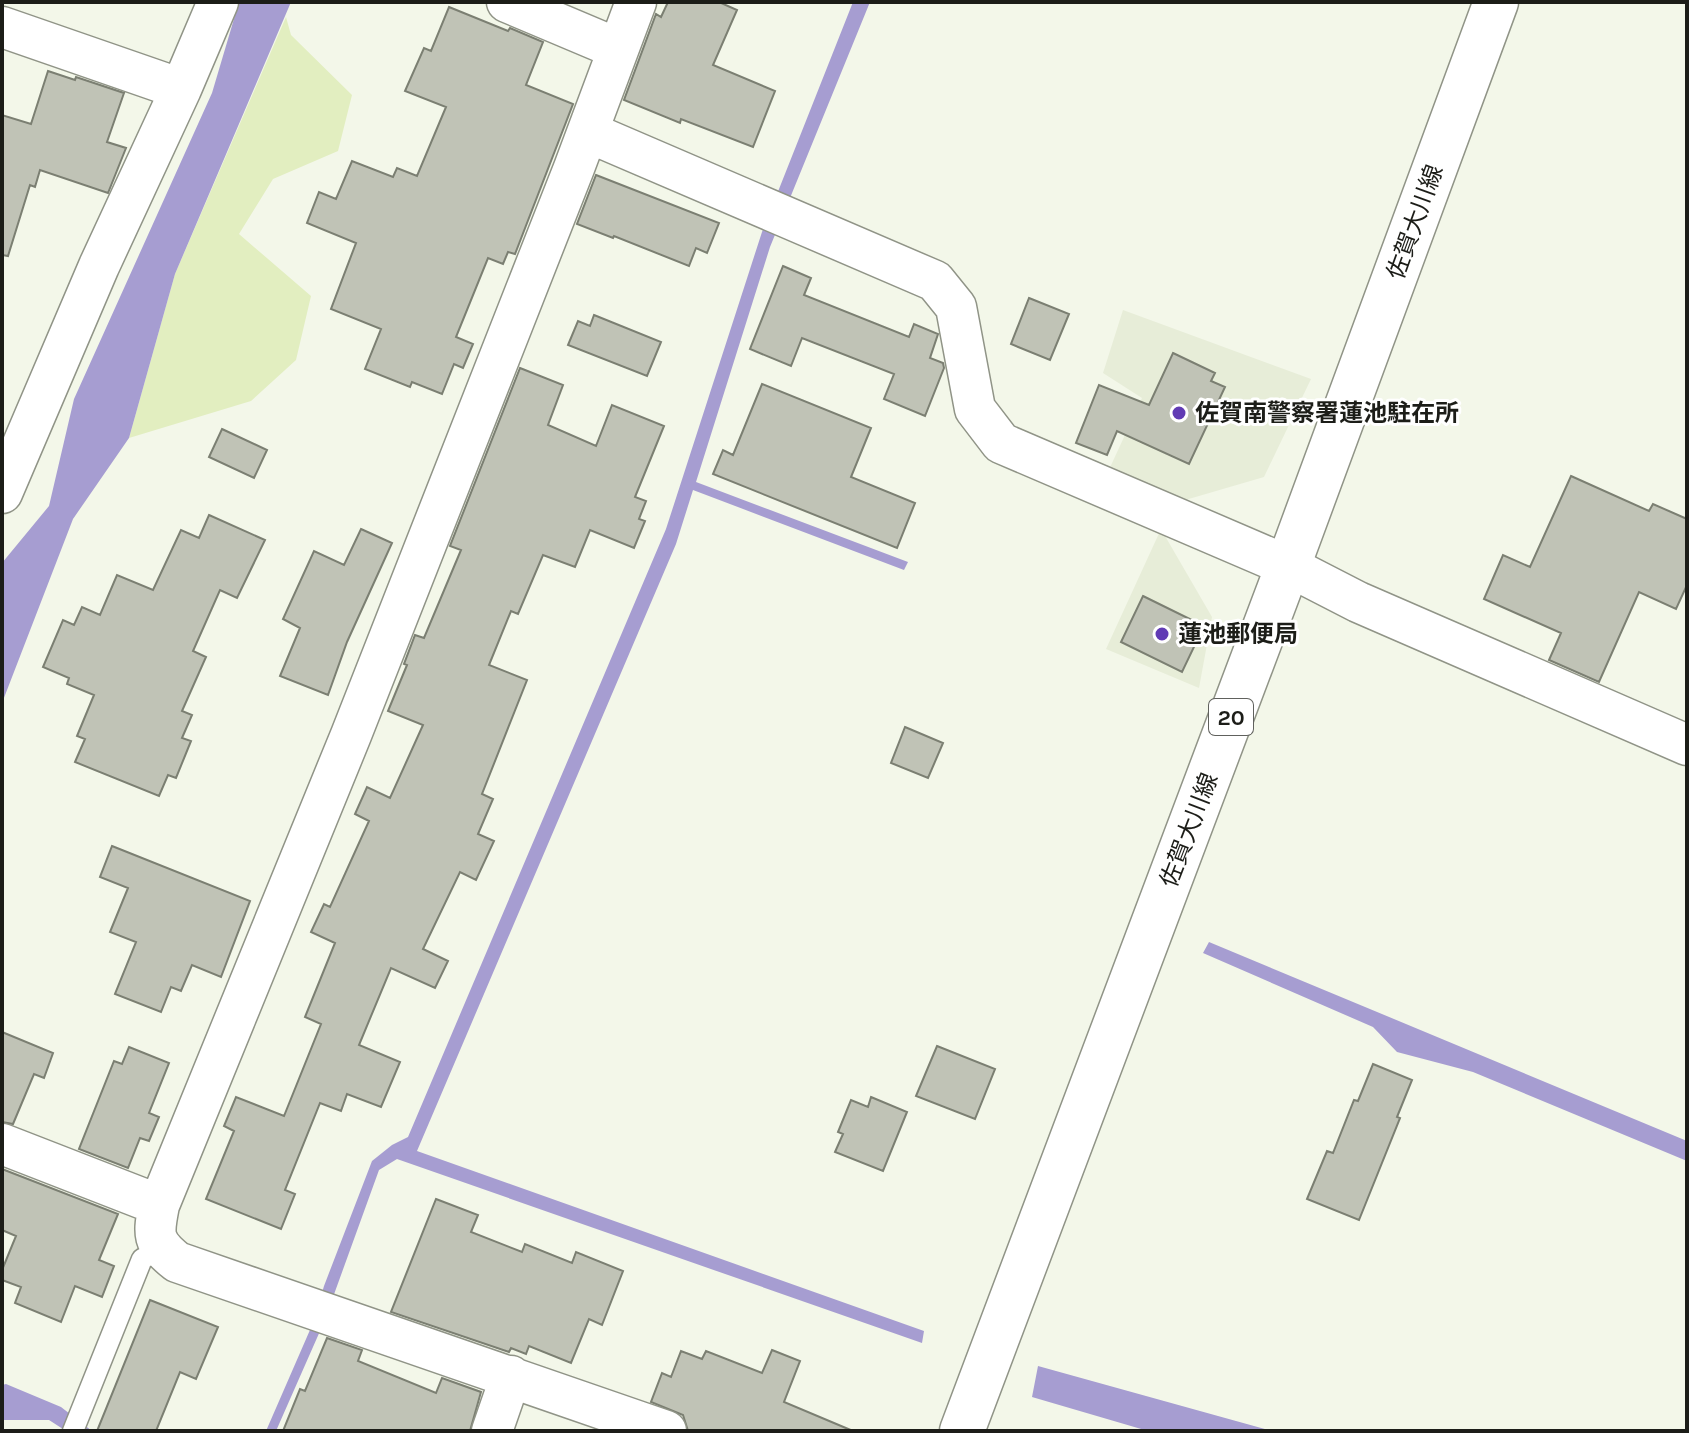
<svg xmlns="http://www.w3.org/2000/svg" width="1689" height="1433" font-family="Karla,'Noto Sans JP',sans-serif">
<rect width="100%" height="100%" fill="#f3f7e9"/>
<path fill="#e7edd8" d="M 1123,310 L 1311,379 L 1264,477 L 1175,503 L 1107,474 L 1142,398 L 1103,373 Z
M 1161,529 L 1212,617 L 1199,688 L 1106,649 Z"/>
<path fill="#e2eec0" d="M 286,17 L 291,35 L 352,95 L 338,151 L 273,179 L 239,234 L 311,296 L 296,360 L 251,401 L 129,438 L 175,274 Z"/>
<path fill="#a69dd1" d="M 239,2 L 291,2 L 175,274 L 129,438 L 73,519 L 2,703 L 2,563 L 49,506 L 74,399 L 212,93 Z
M 853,2 L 870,2 L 770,247 L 696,482 L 908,562 L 904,570 L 693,490 L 676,544 L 417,1151 L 924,1331 L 922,1343 L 397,1159 L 379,1170 L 324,1322 L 276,1431 L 266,1431 L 313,1323 L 324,1286 L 372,1161 L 392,1145 L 408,1137 L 666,529 L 762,232 Z
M 1209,942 L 1687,1141 L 1687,1161 L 1473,1072 L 1397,1052 L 1373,1027 L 1203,953 Z
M 1038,1366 L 1272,1431 L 1148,1431 L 1032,1397 Z
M 6,1384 L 61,1407 L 92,1431 L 66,1431 L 49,1420 L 2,1420 L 2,1385 Z"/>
<path fill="#c0c3b6" stroke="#7b7f72" stroke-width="2" d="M 668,2 L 719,2 L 737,10 L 713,65 L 775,91 L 753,147 L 681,119 L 680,123 L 624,100 L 656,14 L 661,17 Z
M 449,7 L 508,31 L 510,28 L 543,42 L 526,85 L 573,104 L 515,254 L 508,252 L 503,264 L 488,258 L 456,337 L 473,344 L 463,368 L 454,364 L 442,394 L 412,382 L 410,387 L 365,369 L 381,329 L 331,309 L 356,243 L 307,223 L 319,192 L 336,199 L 352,161 L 393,177 L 397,168 L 417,176 L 446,107 L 405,91 L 424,48 L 431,51 Z
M 48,71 L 75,80 L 76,77 L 124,93 L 107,142 L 126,148 L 108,193 L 40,170 L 35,187 L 30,185 L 8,256 L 2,255 L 2,115 L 31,124 Z
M 596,175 L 719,223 L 707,253 L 696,248 L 689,266 L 614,236 L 613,238 L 577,224 Z
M 783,266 L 811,278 L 804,295 L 909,337 L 914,324 L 938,334 L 930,358 L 943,363 L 944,368 L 925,416 L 884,399 L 894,374 L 802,338 L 791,366 L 750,349 Z
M 1029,298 L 1069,314 L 1050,360 L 1011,344 Z
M 594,315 L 661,342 L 647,376 L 568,345 L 578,321 L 590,326 Z
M 1173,353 L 1215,373 L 1211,381 L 1225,387 L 1189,464 L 1117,431 L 1107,455 L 1076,443 L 1099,385 L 1149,405 Z
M 520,368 L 563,385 L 548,425 L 596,446 L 612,405 L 664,426 L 635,497 L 646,501 L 639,519 L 645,521 L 634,548 L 590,530 L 575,567 L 543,555 L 518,614 L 511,611 L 489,665 L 527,680 L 482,794 L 493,799 L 478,834 L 494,841 L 476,880 L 460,872 L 423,949 L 448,961 L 435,988 L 391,968 L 359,1045 L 400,1062 L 381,1107 L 347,1094 L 341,1111 L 320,1103 L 285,1190 L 295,1194 L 281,1229 L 206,1199 L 234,1131 L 224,1126 L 236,1097 L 284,1116 L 321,1024 L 305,1017 L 335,943 L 311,932 L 324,904 L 330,907 L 369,821 L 355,814 L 367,787 L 390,798 L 423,725 L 388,711 L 407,665 L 404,664 L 415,635 L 424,638 L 461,550 L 450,546 Z
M 762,384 L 871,428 L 851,477 L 915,503 L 897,548 L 713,474 L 723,450 L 733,455 Z
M 222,429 L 267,450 L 254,478 L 209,457 Z
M 1571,476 L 1649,511 L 1653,504 L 1687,519 L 1687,585 L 1676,609 L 1639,592 L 1599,682 L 1549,660 L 1561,633 L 1484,599 L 1503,555 L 1530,567 Z
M 209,515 L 265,540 L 237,598 L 220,590 L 193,651 L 206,657 L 182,711 L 192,715 L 182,738 L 191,741 L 176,778 L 168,775 L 159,796 L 75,762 L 85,739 L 77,736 L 94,695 L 67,684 L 69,678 L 43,667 L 63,620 L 74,625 L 82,607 L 100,615 L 117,575 L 153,590 L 181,530 L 199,538 Z
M 361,529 L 392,543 L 347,642 L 328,695 L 280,676 L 300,628 L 283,619 L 314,551 L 344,565 Z
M 1143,596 L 1204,626 L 1182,672 L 1121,642 Z
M 905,727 L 943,743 L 928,778 L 891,763 Z
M 112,846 L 250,901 L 221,977 L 192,965 L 181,991 L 171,987 L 161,1012 L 115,994 L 136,942 L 110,932 L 128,888 L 100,877 Z
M 2,1032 L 53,1053 L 44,1078 L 34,1074 L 13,1124 L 2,1122 Z
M 937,1046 L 995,1069 L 975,1119 L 916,1096 Z
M 129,1047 L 169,1063 L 149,1113 L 159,1117 L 149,1141 L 140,1138 L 128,1168 L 79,1149 L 114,1061 L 122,1064 Z
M 1373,1064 L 1412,1080 L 1397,1117 L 1400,1118 L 1359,1220 L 1307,1199 L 1327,1151 L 1333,1153 L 1354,1100 L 1358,1101 Z
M 871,1097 L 907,1112 L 883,1171 L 835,1152 L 843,1134 L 838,1132 L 851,1100 L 868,1107 Z
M 2,1169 L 118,1214 L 99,1260 L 114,1266 L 102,1297 L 75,1286 L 61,1322 L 15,1303 L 21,1287 L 2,1280 L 2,1270 L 16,1236 L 2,1230 Z
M 436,1199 L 478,1215 L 471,1232 L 522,1252 L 525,1244 L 572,1263 L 576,1252 L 623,1271 L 602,1325 L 589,1319 L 571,1363 L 529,1346 L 526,1354 L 511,1348 L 509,1352 L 391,1312 Z
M 150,1300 L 218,1327 L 196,1379 L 180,1372 L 156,1431 L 97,1431 Z
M 327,1338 L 362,1350 L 358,1361 L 436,1393 L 442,1378 L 481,1392 L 470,1431 L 283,1431 L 300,1389 L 305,1391 Z
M 772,1350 L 800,1361 L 784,1402 L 853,1431 L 688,1431 L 683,1415 L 651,1402 L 662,1373 L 671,1377 L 681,1351 L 702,1359 L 706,1351 L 762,1373 Z"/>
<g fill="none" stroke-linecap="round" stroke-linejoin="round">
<defs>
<path id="service" d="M 73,1431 L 142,1259 L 161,1249"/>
<path id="minor" d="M 507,2 L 616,48
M 636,2 L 574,168 L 351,735 L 159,1205 C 153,1235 152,1242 177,1262 L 666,1431
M 2,27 L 181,89
M 588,132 L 935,281 L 956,307 L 975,409 L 1001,443 L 1288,566 L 1358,602 L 1687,745
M 2,493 L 99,266 L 181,89 L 218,2
M 2,1144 L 159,1205
M 492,1431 L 511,1376"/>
<path id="primary" d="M 962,1431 L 1288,566 L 1496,2"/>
</defs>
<use href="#service" stroke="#909487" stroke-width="23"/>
<use href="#minor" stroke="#909487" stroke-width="43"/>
<use href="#primary" stroke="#909487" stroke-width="47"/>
<use href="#service" stroke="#fff" stroke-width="20"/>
<use href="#minor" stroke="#fff" stroke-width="40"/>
<use href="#primary" stroke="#fff" stroke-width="44"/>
</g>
<g fill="#613bb4" stroke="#fff" stroke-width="3">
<circle cx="1179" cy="413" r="8"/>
<circle cx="1162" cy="634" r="8"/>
</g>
<g text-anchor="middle" stroke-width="6" stroke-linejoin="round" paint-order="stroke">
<rect fill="#fff" stroke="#60615d" stroke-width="2" x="1209" y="699" width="44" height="36" rx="6"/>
<g font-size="22" font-weight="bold" fill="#1c1d18">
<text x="1231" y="725">20</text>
</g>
<g font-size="24" fill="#1c1d18" stroke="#fff">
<text transform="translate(1415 222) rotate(-70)" y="8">佐賀大川線</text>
<text transform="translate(1189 830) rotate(-69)" y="8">佐賀大川線</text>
</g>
<g font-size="24" font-weight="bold" fill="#1c1d18" stroke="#fff" text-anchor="start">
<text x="1195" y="421">佐賀南警察署蓮池駐在所</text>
<text x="1178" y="642">蓮池郵便局</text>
</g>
</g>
<rect width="1689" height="1433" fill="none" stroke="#1c1d18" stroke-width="8"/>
</svg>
